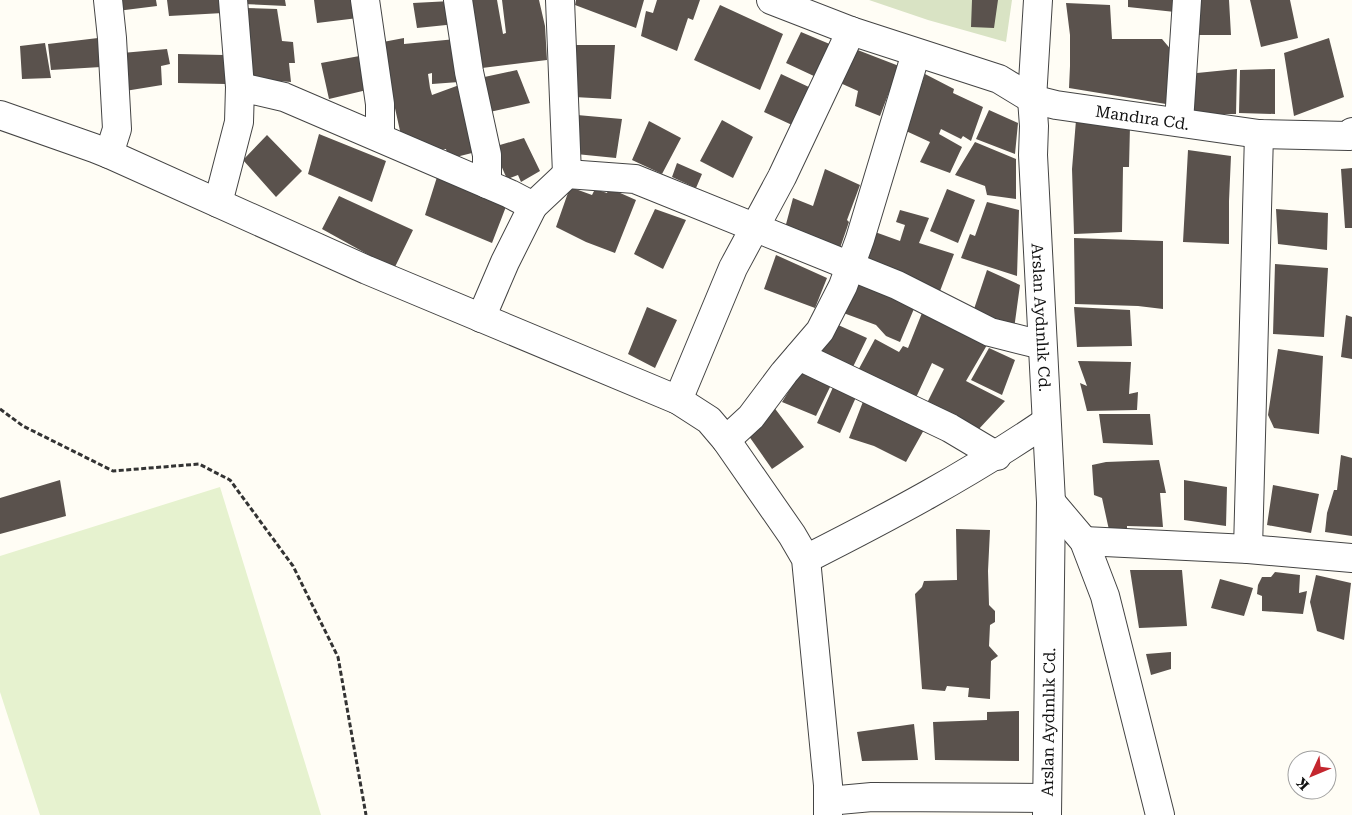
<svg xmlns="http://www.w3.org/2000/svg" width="1352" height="815" font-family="'Roboto Serif',serif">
<rect width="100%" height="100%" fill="#fffdf5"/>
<path fill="#d9e3c4" d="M 869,0 L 1012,0 L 1006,42 L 928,20 Z"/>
<path fill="#e6f2cf" d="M 220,487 L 321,815 L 40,815 L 0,692 L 0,556 Z"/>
<path fill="#5a524d" d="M 116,0 L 156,0 L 157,6 L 117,11 Z
M 167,0 L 222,0 L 223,13 L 169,16 Z
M 243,0 L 285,0 L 286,6 L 243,4 Z
M 314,0 L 356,0 L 358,18 L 317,23 Z
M 466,0 L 497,0 L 503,34 L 506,33 L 502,0 L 539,0 L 545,26 L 547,60 L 474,69 Z
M 576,0 L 644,0 L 636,28 L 575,5 Z
M 657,0 L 700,0 L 693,20 L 688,18 L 677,51 L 641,36 L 646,11 L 653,13 Z
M 972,0 L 998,0 L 994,28 L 971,27 Z
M 1128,0 L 1175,0 L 1175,12 L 1128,7 Z
M 1199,0 L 1229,0 L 1231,35 L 1193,35 Z
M 1250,0 L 1290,0 L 1298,38 L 1261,47 Z
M 451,1 L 456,24 L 417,28 L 413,3 Z
M 1066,3 L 1110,5 L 1112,39 L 1162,39 L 1173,52 L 1172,105 L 1069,88 L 1070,66 L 1070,35 Z
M 720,5 L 783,34 L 760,90 L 694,60 Z
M 245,8 L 277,9 L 282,41 L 293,42 L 295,63 L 289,63 L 291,82 L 249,79 Z
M 801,32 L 832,45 L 816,77 L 786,63 Z
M 98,38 L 101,67 L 51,70 L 48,44 Z
M 404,38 L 404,44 L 456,39 L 459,82 L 432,84 L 432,73 L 428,74 L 430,88 L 432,95 L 462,84 L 480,151 L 448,159 L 446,149 L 422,152 L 402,140 L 389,81 L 391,80 L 383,42 Z
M 1329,38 L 1344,97 L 1294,116 L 1284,53 Z
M 45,43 L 51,78 L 22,79 L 20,46 Z
M 575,45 L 615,45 L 611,99 L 574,97 Z
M 167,49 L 170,64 L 161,66 L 162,85 L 125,91 L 122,53 Z
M 855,49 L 899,66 L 880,116 L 855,106 L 858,91 L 838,82 Z
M 178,54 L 224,55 L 226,84 L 178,83 Z
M 365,55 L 371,89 L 329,99 L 321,63 Z
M 1237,69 L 1236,114 L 1190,114 L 1187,74 Z
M 1275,69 L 1275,114 L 1239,113 L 1240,70 Z
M 517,70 L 530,103 L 485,113 L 475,79 Z
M 781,74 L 811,88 L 792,125 L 764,112 Z
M 925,74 L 954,89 L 953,93 L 983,107 L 971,141 L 963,136 L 961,139 L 941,129 L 939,134 L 962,147 L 950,173 L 920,162 L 930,142 L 906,131 Z
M 989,110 L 1018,123 L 1015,154 L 976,139 Z
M 577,115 L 622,119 L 616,158 L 576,154 Z
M 722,120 L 753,137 L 733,178 L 700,161 Z
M 1076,120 L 1130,126 L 1129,167 L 1123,167 L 1122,232 L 1074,234 L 1072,169 Z
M 649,121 L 681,138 L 662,174 L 632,160 Z
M 319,134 L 386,161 L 372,202 L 308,174 Z
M 267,135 L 302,171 L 276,197 L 243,160 Z
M 524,138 L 540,171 L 521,182 L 518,175 L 507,179 L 493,147 Z
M 975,142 L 1016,159 L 1016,199 L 987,195 L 985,186 L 955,175 Z
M 1188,150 L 1231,156 L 1229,201 L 1229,244 L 1183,242 Z
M 677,163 L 702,174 L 696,188 L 672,177 Z
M 1352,168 L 1352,228 L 1345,228 L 1341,169 Z
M 825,169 L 860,185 L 847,220 L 849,222 L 840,248 L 785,228 L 793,198 L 813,206 Z
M 437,177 L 507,204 L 492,243 L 425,215 Z
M 570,187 L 592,195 L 595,189 L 607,193 L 609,188 L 636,200 L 615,253 L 586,242 L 556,227 Z
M 947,189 L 975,200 L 958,243 L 930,231 Z
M 339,196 L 413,230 L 394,269 L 322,229 Z
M 987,202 L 1019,210 L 1017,276 L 961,258 L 970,234 L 975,236 Z
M 655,209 L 686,220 L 663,269 L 634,254 Z
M 1276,209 L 1328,213 L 1327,250 L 1278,244 Z
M 900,210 L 929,218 L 919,243 L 954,254 L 937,299 L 865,261 L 875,232 L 900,241 L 905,225 L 896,222 Z
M 1074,238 L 1163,241 L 1163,309 L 1138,306 L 1075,304 Z
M 776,255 L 827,278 L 815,308 L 764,289 Z
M 1275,264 L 1328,268 L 1324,337 L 1273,334 Z
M 987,270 L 1020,285 L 1014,329 L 973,312 Z
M 856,279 L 916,304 L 900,342 L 886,336 L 876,325 L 838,311 Z
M 647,307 L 677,320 L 655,368 L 628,354 Z
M 1074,307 L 1130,310 L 1132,346 L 1077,347 Z
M 922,313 L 987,345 L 966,381 L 1005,401 L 977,431 L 926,405 L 944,369 L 932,363 L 913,404 L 855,376 L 875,339 L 899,352 L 903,346 L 908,348 Z
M 1346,315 L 1352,317 L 1352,359 L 1341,357 Z
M 836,324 L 867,338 L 851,371 L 819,352 Z
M 989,348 L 1015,360 L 1002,395 L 971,380 Z
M 1278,349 L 1323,356 L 1319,434 L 1274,428 L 1268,415 Z
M 1078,361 L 1131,362 L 1129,394 L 1138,392 L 1137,410 L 1087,411 L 1080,383 L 1087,386 Z
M 803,368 L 831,385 L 816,416 L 782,402 Z
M 834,385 L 857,395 L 840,433 L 817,423 Z
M 864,399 L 925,428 L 906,462 L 874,446 L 849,438 Z
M 773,406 L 804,447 L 772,469 L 746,432 Z
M 1099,414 L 1150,414 L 1153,445 L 1103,443 Z
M 1341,455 L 1352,458 L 1352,536 L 1325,532 L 1327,513 L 1334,490 L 1337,490 Z
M 1159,460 L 1166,493 L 1160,493 L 1163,527 L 1127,526 L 1127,530 L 1109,530 L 1102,498 L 1094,495 L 1092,465 L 1106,462 Z
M 60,480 L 66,516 L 0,534 L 0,498 Z
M 1184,480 L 1227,487 L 1226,526 L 1184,520 Z
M 1273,485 L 1319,494 L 1311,533 L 1267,525 Z
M 956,529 L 990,530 L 988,571 L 989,605 L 995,611 L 995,622 L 990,625 L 989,646 L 998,656 L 991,661 L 990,699 L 968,697 L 969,688 L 947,686 L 945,691 L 922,689 L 915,594 L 922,587 L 924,581 L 957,580 Z
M 1130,570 L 1182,570 L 1187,626 L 1139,628 Z
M 1275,572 L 1300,575 L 1299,593 L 1307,591 L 1303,614 L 1262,611 L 1262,596 L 1257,594 L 1258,585 L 1262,577 L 1271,577 Z
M 1316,575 L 1351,583 L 1344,640 L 1317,631 L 1310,602 Z
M 1220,579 L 1253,588 L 1244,616 L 1211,608 Z
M 1171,652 L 1171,669 L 1151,675 L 1146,654 Z
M 1019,711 L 1019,761 L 935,760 L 933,722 L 987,720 L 987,712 Z
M 914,724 L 918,760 L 862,761 L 857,732 Z"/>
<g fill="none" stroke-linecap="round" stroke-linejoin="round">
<defs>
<g id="minor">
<path d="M 233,0 L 240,87"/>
<path d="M 365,0 L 380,104 L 380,137"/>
<path d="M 458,0 L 469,72 L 487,155 L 487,184"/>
<path d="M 560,0 L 567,174"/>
<path id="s1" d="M 771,0 L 851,31 L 999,79 L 1032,99 L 1056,105 L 1259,134 L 1349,136 L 1352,132"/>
<path id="s2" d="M 1038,0 L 1032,99 L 1034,126 L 1033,155 L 1051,502 L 1047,815"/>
<path d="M 0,115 L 94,148 L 109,154 L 117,129 L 112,38 L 108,0"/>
<path d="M 1179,122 L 1187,0"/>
<path d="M 109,154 L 367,270 L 678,400 L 709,420 L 726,440 L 792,535 L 806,559 L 828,785 L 828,815"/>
<path d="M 218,203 L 239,122 L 240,87 L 284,97 L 510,194 L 533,206 L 567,174 L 635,179 L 897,285 L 990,332 L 1042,345"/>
<path d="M 481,318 L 505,262 L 533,206"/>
<path d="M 799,356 L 950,428 L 997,456"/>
<path d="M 678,400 L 733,268 L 782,177 L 851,31"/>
<path d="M 726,440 L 751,417 L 784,373 L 820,331 L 843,286 L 860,239 L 916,53"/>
<path d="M 1051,502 L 1084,541 L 1105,596 L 1160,815"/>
<path d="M 1084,541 L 1248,549 L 1352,558"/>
<path d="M 1248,549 L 1259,134"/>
<path d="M 806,559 C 889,517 968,475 1046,422"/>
<path d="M 828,801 L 872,797 L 1047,798"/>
</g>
</defs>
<use href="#minor" stroke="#444" stroke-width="30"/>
<path stroke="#333" stroke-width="3" stroke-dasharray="5 2.5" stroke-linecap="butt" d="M 0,409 L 23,426 L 113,471 L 199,464 L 230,480 L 293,566 L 338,657 L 366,815"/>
<use href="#minor" stroke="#fff" stroke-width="28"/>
</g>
<g text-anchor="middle" stroke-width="5" stroke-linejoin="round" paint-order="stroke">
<g font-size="16" fill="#111" stroke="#fff">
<text dy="6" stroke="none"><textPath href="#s1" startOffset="392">Mandıra Cd.</textPath></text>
<text dy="6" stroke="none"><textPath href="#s2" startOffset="318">Arslan Aydınlık Cd.</textPath></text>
<text transform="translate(1048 722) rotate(-89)" y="6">Arslan Aydınlık Cd.</text>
</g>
</g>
<g transform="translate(1312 775) rotate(226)"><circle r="24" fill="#ffffff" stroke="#a0a0a0"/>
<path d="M0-4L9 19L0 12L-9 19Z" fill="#c4262e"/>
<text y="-8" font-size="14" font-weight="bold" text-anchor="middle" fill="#111111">K</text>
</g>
</svg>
